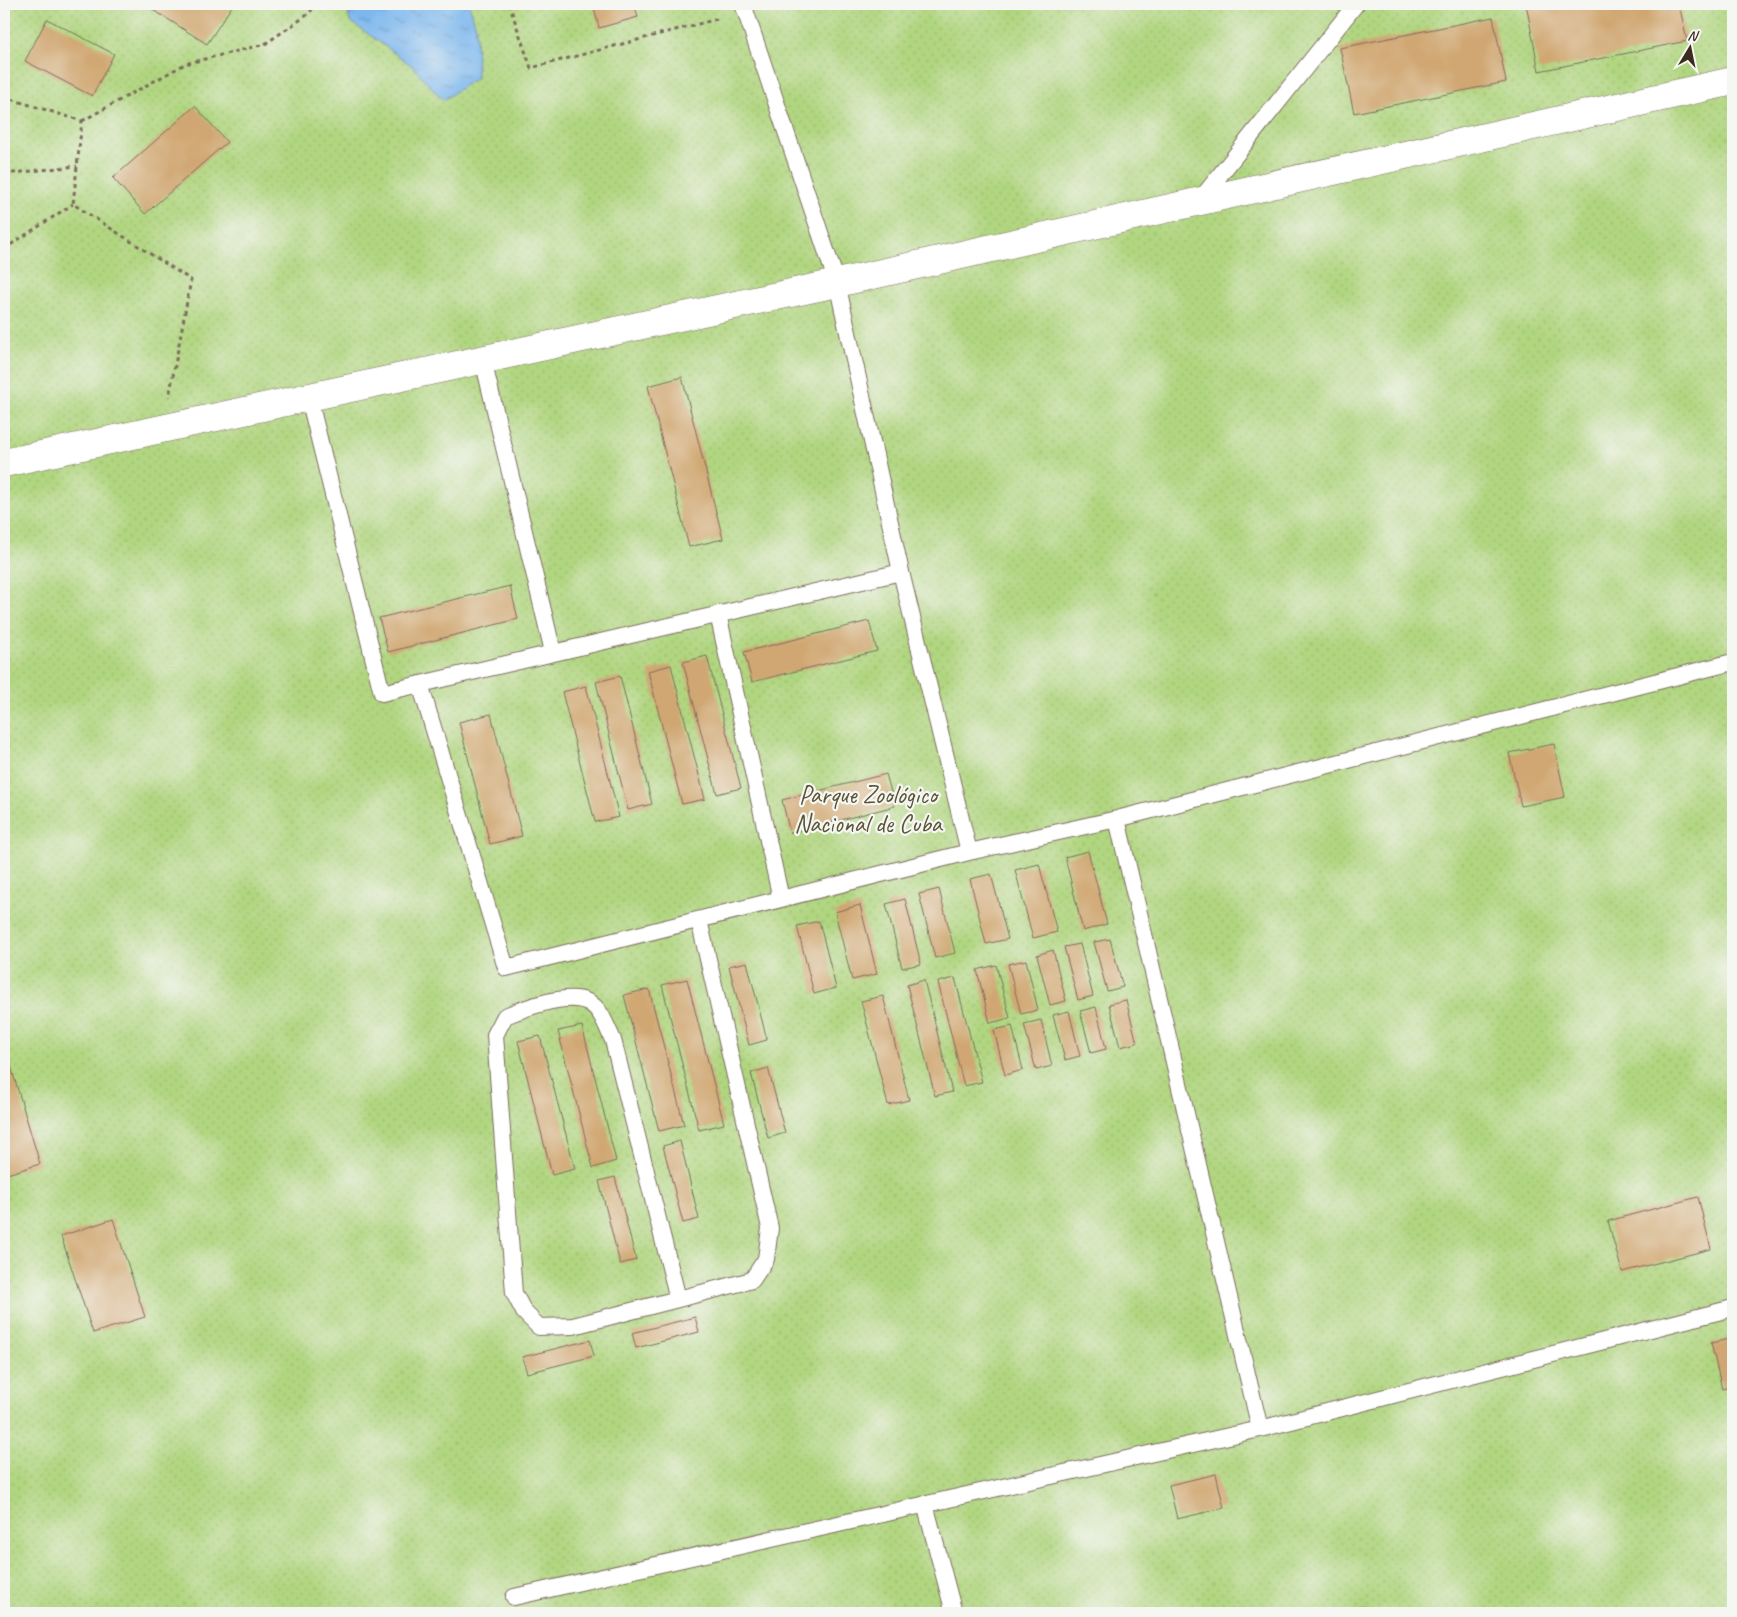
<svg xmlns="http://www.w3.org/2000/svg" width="1737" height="1617" font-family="Caveat,sans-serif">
<defs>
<pattern id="park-dots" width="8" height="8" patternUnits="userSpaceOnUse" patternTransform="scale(1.25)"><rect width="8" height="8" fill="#b1d680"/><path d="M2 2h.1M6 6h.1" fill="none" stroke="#99b86e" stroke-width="1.8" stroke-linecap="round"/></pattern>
<pattern id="water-ripples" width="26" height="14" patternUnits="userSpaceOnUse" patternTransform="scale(1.25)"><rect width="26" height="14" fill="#7db7ee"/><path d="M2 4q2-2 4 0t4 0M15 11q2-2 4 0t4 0" fill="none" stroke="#6895c0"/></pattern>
</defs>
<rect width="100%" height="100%" fill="#f6f6f2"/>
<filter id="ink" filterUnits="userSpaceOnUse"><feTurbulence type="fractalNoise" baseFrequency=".02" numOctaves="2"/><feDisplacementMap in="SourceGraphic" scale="10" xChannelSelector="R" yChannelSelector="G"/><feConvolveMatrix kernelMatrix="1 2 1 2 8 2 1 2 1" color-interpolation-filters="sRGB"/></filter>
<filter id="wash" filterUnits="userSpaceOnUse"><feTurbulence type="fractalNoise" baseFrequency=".0096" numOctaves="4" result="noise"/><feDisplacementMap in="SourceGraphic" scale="20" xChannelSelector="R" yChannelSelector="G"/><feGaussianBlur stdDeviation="1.12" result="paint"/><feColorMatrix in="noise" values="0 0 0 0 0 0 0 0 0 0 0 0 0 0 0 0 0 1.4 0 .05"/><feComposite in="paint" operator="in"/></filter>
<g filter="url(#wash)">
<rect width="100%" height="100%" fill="#f4e7d5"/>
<path fill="url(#park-dots)" stroke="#76804f" d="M 4,4 L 1733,4 L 1733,1613 L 4,1613 Z"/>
<path fill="url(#water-ripples)" stroke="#5c7086" d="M 346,4 L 469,4 L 476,27 L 477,77 L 443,100 L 411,65 L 350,21 Z"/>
<g id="blocks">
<path fill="#d0a772" d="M 144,4 L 229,4 L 232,6 L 207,44 Z
M 593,4 L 634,4 L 638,17 L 599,28 Z
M 1526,4 L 1679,4 L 1687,41 L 1539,71 Z
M 1493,17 L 1506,82 L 1354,113 L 1340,48 Z
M 47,19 L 114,54 L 92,96 L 25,61 Z
M 195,106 L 227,142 L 145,214 L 113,178 Z
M 682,377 L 723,539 L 689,547 L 648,386 Z
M 510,586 L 518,619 L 388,652 L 379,618 Z
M 869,621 L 877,651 L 752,682 L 744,652 Z
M 707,656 L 741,788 L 717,794 L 683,662 Z
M 671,665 L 705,799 L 682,804 L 648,671 Z
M 620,676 L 652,804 L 628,810 L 596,682 Z
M 586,686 L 619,817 L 595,822 L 562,692 Z
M 491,714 L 522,836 L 490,844 L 459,722 Z
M 1554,744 L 1565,797 L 1521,806 L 1509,753 Z
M 886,774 L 895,806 L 790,833 L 782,800 Z
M 1088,851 L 1107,924 L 1083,931 L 1065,857 Z
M 1039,864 L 1057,932 L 1033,938 L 1015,870 Z
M 991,874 L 1008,939 L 986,944 L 970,879 Z
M 939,889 L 955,953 L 935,958 L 919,894 Z
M 905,899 L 921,964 L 902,968 L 886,904 Z
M 860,905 L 877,974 L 852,980 L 835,912 Z
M 819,921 L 836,988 L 814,994 L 797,926 Z
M 1110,939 L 1123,987 L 1107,991 L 1094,942 Z
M 1080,944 L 1093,996 L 1078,1000 L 1064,947 Z
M 1053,950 L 1066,1001 L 1050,1005 L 1037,955 Z
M 1026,960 L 1038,1010 L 1021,1014 L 1008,964 Z
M 747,962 L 767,1040 L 749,1045 L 729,966 Z
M 996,965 L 1010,1018 L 990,1023 L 977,970 Z
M 955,978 L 982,1082 L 964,1086 L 938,982 Z
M 687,979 L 724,1124 L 699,1130 L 662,985 Z
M 924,980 L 952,1092 L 935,1096 L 907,985 Z
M 649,989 L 684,1125 L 659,1131 L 624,995 Z
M 883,996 L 909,1100 L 888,1105 L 861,1001 Z
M 1126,1000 L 1137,1043 L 1120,1047 L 1109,1004 Z
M 1096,1007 L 1106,1049 L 1091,1053 L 1080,1011 Z
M 1069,1011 L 1080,1056 L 1065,1060 L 1053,1015 Z
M 1041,1020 L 1052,1066 L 1036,1070 L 1024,1024 Z
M 582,1026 L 616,1161 L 593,1168 L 558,1031 Z
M 1012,1026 L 1023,1070 L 1005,1075 L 994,1030 Z
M 540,1036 L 575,1169 L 552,1175 L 518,1041 Z
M 9,1060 L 40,1164 L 4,1175 L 4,1062 Z
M 768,1068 L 785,1133 L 768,1138 L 751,1073 Z
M 680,1141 L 699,1219 L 683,1223 L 663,1146 Z
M 615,1177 L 636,1260 L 620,1264 L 599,1181 Z
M 1698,1197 L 1711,1249 L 1622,1272 L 1608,1221 Z
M 113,1219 L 145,1317 L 93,1333 L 61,1236 Z
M 695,1317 L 699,1332 L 636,1348 L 632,1333 Z
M 1733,1338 L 1733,1386 L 1722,1389 L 1711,1343 Z
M 590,1340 L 594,1356 L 527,1373 L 522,1357 Z
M 1216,1474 L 1224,1508 L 1177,1519 L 1169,1485 Z"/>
</g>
</g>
<g filter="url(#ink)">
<use href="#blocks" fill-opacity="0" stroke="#7c6c5e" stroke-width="1"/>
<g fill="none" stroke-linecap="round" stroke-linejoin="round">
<defs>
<path id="lane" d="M 743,4 L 837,283 L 901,572 L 969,852
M 1200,200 L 1356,4
M 483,360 L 553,652
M 309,398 L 382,693 L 901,572
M 718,614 L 781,899
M 420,684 L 506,968 L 969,852 L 1117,819 L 1733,662
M 1117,819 L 1260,1429
M 678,1299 L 613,1040 C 607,1028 601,1008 588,1002 C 567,992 525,1008 505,1016 L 495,1035 L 514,1293 L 524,1312 L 539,1327 L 573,1326 L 752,1280 L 766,1259 L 770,1228 L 699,920
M 925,1504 L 954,1613
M 514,1597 L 1260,1429 L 1733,1308"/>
<path id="street" d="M 4,463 L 837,283 L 1733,81"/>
</defs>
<use href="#lane" stroke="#7c6c5e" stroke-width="18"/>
<use href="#street" stroke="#7c6c5e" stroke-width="29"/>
<path stroke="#7c6c5e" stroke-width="3" stroke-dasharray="4 4" stroke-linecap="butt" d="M 509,4 L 531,68 L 721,18
M 4,97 L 82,121 L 73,204 L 191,280 L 169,397
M 82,121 L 185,64 L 265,44 L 310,13 L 314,4
M 4,174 L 77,166
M 4,249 L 73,204"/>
<use href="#lane" stroke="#fff" stroke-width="16"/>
<use href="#street" stroke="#fff" stroke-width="28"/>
</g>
</g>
<g text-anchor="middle" stroke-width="4.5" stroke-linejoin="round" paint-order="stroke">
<g font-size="25" fill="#585536" stroke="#f6f6f2">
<text x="868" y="803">Parque Zoológico<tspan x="868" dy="29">Nacional de Cuba</tspan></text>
</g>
</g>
<rect width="1737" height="1617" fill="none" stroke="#f6f6f2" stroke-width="20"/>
<g transform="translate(1690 48) rotate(10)" stroke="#f6f6f2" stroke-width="4" paint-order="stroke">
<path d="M0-4L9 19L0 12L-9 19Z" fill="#3b2a1e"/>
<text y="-8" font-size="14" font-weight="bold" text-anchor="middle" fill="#3b2a1e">N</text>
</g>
</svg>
